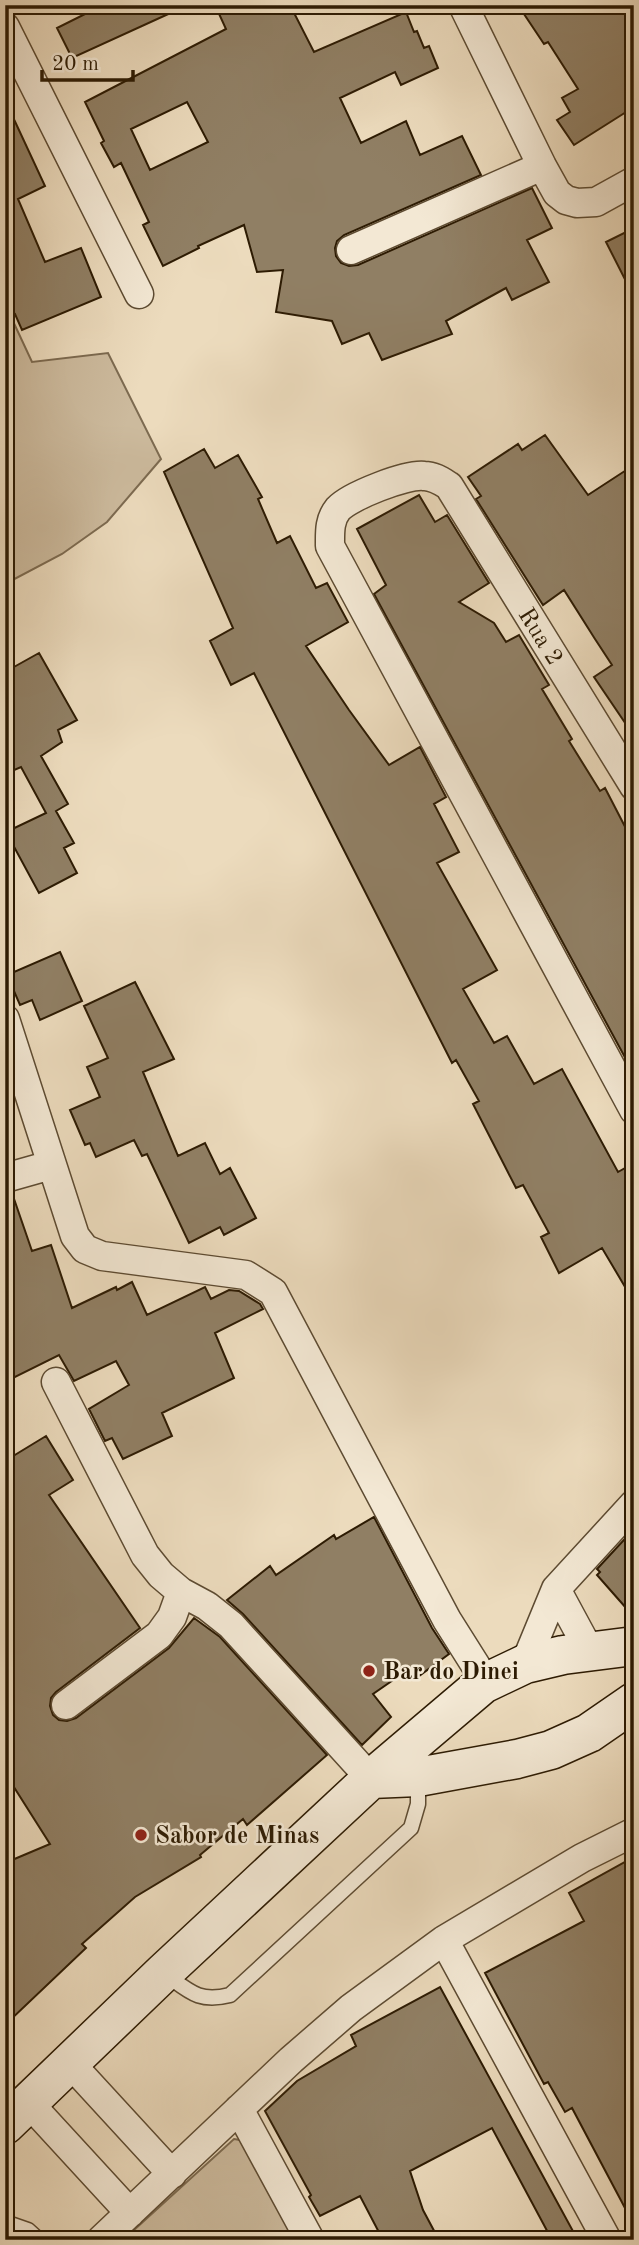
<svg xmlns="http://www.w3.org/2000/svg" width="639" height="2245" font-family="'Old Standard TT',serif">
<rect width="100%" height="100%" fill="#ecdbbd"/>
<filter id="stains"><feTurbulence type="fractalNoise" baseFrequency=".00286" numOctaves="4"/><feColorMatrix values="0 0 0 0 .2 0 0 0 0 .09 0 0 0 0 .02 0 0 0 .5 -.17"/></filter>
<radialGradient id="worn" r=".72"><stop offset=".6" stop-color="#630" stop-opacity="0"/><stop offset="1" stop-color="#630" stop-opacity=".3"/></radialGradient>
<path fill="#ccba9d" stroke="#7c6a50" stroke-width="2" d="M 5,304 L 32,362 L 108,353 L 161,459 L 107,522 L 62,554 L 5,584 Z
M 234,2139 L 245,2141 L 297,2227 L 272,2240 L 123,2240 Z"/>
<path fill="#907f64" stroke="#2d1b03" stroke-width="2" fill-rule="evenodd" d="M 103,5 L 188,5 L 72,58 L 57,28 Z
M 215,5 L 290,5 L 314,52 L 406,12 L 414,32 L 417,31 L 424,48 L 429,46 L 438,68 L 401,85 L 395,72 L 340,98 L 361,143 L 406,121 L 420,155 L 462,136 L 481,175 L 344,235 L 337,241 L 335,248 L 336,256 L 341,263 L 349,266 L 358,265 L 532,188 L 552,228 L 527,240 L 549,282 L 512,300 L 506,288 L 446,321 L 452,334 L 382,360 L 369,333 L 342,344 L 332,321 L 276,312 L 283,270 L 257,272 L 244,225 L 198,246 L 199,248 L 163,266 L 143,225 L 149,222 L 121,163 L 114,167 L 101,143 L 104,141 L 85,102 L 226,29 ZM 187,102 L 208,142 L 150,170 L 131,129 Z
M 518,5 L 634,5 L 634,107 L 574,145 L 557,120 L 570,112 L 562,98 L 578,89 L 548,42 L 544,44 Z
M 5,100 L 45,186 L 18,199 L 45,262 L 81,248 L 101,297 L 22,330 L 15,314 L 5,318 Z
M 634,228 L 634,297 L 606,242 Z
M 545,435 L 588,495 L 634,465 L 634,736 L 594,677 L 612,665 L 595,639 L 564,590 L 543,605 L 476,499 L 481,496 L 468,477 L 518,444 L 522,450 Z
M 204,449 L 215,468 L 238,455 L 262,497 L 258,499 L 277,543 L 290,536 L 316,588 L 327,583 L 348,622 L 306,646 L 349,710 L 389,765 L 420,747 L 446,797 L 434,804 L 459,852 L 437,863 L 497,970 L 463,989 L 494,1043 L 507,1036 L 534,1084 L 562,1069 L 618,1172 L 634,1163 L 634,1302 L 602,1248 L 559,1273 L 541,1237 L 549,1233 L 523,1185 L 516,1188 L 473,1104 L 479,1101 L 456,1060 L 452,1063 L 254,673 L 231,685 L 210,641 L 233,628 L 164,472 Z
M 419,495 L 435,522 L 447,515 L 489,583 L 459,602 L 494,623 L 506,642 L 519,635 L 549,685 L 542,689 L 572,739 L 569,741 L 600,791 L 605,788 L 634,844 L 634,1074 L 374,594 L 386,585 L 357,529 Z
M 39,653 L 77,720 L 58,730 L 62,742 L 41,756 L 68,804 L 56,811 L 74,843 L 64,848 L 77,873 L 39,893 L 6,832 L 46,813 L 21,767 L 5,774 L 5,672 Z
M 60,952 L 82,1001 L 40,1020 L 32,1000 L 20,1005 L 7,975 Z
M 135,982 L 174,1059 L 143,1072 L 178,1156 L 205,1143 L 220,1174 L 230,1168 L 256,1218 L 224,1235 L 220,1227 L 189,1243 L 147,1154 L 142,1156 L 134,1140 L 96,1157 L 90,1143 L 85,1145 L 70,1110 L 100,1097 L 87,1067 L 108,1058 L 84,1006 Z
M 12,1193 L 32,1251 L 51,1245 L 72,1308 L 116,1287 L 117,1290 L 132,1282 L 147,1315 L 205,1287 L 211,1299 L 229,1290 L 239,1291 L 260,1304 L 263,1309 L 215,1333 L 234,1378 L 162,1413 L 172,1436 L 123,1459 L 112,1438 L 105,1441 L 89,1409 L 129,1385 L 116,1361 L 74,1381 L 59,1355 L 5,1382 L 5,1194 Z
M 46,1436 L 73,1480 L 49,1495 L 140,1628 L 56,1692 L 51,1698 L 50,1706 L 53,1715 L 59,1720 L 67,1721 L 76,1718 L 169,1648 L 194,1618 L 220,1637 L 327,1755 L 247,1825 L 243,1819 L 200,1855 L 201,1857 L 135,1897 L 82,1944 L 86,1948 L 5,2025 L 5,1863 L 50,1844 L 5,1773 L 5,1461 Z
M 374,1517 L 432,1628 L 449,1654 L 419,1676 L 412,1667 L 373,1694 L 391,1717 L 362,1745 L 243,1614 L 227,1600 L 270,1566 L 276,1575 L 334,1535 L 336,1539 Z
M 634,1529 L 634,1617 L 597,1575 L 600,1572 L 597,1569 Z
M 634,1857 L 634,2225 L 572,2108 L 565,2112 L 548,2082 L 544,2084 L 485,1973 L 584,1921 L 569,1893 Z
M 440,1987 L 574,2233 L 560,2240 L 552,2240 L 492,2128 L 410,2171 L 423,2210 L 439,2240 L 383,2240 L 360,2196 L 320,2216 L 309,2197 L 311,2195 L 265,2111 L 297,2081 L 356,2046 L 351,2035 Z"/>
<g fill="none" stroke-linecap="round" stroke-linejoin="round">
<defs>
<path id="service" d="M 164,1973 C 189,1991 198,2003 230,1995 L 411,1828 L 418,1804 L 418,1780
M 5,2222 L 28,2230 L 39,2240"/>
<path id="minor" d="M 463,5 L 542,166 L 557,193 L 566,200 L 577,203 L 596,202 L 634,181
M 5,27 L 139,294
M 351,250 L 542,166
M 634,786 L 449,486 C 441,481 434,476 424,476 C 406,474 350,496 338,509 C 329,520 330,533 330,546 L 634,1110
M 5,1019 L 75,1236 L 85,1249 L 102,1256 L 246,1275 L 273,1292 L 447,1620 L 476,1666 L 483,1684
M 5,1178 L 51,1165
M 56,1382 L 145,1555 L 161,1575 L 181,1592 L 207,1606 L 231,1625 L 371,1779
M 556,1589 L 590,1652
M 525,1664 L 556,1589 L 634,1504
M 66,1705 L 159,1635 L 172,1617 L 181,1592
M 444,1940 L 607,2240
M 70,2063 L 172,2174
M 28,2102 L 130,2213
M 239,2109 L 310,2240
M 101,2240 L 291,2060 L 351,2008 L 444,1940 L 582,1858 L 634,1832"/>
<path id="secondary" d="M 371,1779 L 418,1777 L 517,1759 L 551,1750 L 589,1733 L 634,1702
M 5,2125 L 163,1973 L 371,1779 L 483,1684 L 525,1664 L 563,1655 L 634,1646"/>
</defs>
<use href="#service" stroke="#5d4b32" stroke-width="17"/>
<use href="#minor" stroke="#5d4b32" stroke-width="31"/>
<use href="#secondary" stroke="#2d1b03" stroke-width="41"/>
<use href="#service" stroke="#f3e8d4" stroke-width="14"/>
<use href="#minor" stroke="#f3e8d4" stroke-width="28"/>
<use href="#secondary" stroke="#f3e8d4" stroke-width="38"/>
</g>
<g fill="#8f2418" stroke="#f3e8d4" stroke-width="2.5">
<circle cx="369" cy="1671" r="7"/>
<circle cx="141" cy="1835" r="7"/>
</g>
<g text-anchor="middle" stroke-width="5" stroke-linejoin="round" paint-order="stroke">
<g font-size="24" fill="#2d1b03" stroke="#f3e8d4">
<text transform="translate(541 636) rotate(58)" y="8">Rua 2</text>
</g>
<g font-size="24" font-weight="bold" fill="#2d1b03" stroke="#f3e8d4" text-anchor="start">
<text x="383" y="1679">Bar do Dinei</text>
<text x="155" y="1843">Sabor de Minas</text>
</g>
</g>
<rect width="639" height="2245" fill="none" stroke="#ecdbbd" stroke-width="28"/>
<rect x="7" y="7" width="625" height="2231" fill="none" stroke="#2d1b03" stroke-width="3.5"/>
<rect x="14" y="14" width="611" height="2217" fill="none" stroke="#2d1b03" stroke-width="2"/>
<path d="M42 70v10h91v-10" fill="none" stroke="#2d1b03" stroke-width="3.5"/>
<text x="52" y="70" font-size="21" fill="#2d1b03" stroke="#f3e8d4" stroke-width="5" paint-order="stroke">20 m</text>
<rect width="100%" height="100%" filter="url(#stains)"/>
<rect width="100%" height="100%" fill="url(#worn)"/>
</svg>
